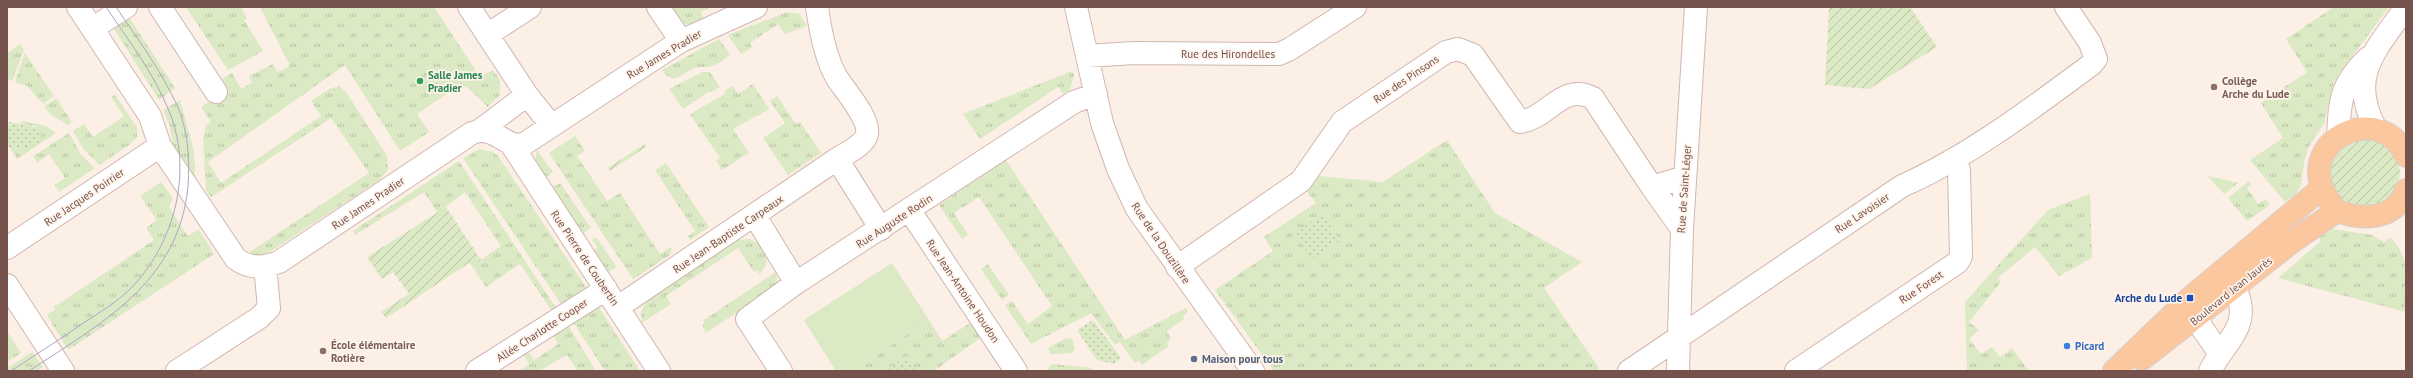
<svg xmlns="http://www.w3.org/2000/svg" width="2413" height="378" font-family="'PT Sans',sans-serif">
<defs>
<pattern id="grass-tufts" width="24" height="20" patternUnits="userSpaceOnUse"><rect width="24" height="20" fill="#dbeac4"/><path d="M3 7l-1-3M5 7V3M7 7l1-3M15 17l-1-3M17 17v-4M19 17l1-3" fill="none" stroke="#b6c0a1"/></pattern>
<pattern id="park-dots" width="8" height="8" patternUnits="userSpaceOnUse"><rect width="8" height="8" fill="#dbeac4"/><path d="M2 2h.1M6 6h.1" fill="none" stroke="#b6c0a1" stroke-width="1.8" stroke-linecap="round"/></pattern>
<pattern id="garden-furrows" width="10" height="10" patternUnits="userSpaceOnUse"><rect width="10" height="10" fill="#dbeac4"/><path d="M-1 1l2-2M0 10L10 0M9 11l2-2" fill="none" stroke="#b6c0a1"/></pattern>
</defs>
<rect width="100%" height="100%" fill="#fcefe6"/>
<path fill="url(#grass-tufts)" d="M 186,7 L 241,7 L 247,19 L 244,20 L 263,51 L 228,70 Z
M 260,7 L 434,7 L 480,77 L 493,70 L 500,80 L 500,95 L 488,107 L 468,88 L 461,84 L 417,114 L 429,132 L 400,151 L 345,65 L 208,162 L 221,183 L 321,116 L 311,101 L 329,89 L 339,86 L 346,92 L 387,156 L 388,170 L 378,181 L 271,251 L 265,254 L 254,255 L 250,252 L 369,173 L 331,118 L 211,197 L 206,190 L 203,138 L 206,125 L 211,122 L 201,107 L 225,91 L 219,81 L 232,73 L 241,89 L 252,83 L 249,76 L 273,64 L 277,72 L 290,66 Z
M 666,7 L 712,7 L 701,12 L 704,21 L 695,25 L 681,24 Z
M 2334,7 L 2389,7 L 2334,81 L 2324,124 L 2308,148 L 2304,163 L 2301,184 L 2297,193 L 2285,202 L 2250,160 L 2283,138 L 2261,103 L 2307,72 L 2286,39 Z
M 787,12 L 800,14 L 807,26 L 785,34 L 778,24 L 750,43 L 752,47 L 741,54 L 728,35 Z
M 127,14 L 175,88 L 159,100 L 111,24 Z
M 719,39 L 730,55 C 724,59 718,65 711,66 C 706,68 700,66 695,68 C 681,72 676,88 662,70 Z
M 20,44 L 24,50 L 12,81 L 7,79 L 7,53 Z
M 25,53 L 54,96 L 43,104 L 27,86 L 15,82 Z
M 1072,71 L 1074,75 L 1070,90 L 1063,94 L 1058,87 L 980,139 L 963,114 Z
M 703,72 L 710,72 L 720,87 L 710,93 L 708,92 L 683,109 L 669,89 Z
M 753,84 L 769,109 L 733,129 L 749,153 L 722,170 L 716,161 L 720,158 L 690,114 L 725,94 L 724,91 L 733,86 L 738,94 Z
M 115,95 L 137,127 L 137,137 L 129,145 L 99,165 L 83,148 L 73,131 L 84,124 L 93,137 L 124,116 L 111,97 Z
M 777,96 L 796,124 L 800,122 L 821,153 L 788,175 L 763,138 L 785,123 L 770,101 Z
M 56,98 L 72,122 L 68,125 L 51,115 L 44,107 Z
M 180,100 L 194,151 L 195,179 L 173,146 L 170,127 L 163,110 Z
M 23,121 L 46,126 L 56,133 L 17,159 L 7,143 L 11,149 L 35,126 L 20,124 Z
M 69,133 L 80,153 L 95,168 L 59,192 L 55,185 L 65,178 L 49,154 L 37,163 L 33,156 Z
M 575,136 L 585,151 L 577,156 L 607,201 L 620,193 L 660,254 L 671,247 L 672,248 L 670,255 L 633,279 L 549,153 Z
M 1447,140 L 1495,213 L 1582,262 L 1544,288 L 1599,368 L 1595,371 L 1274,371 L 1215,290 L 1273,251 L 1264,237 L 1316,203 L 1305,189 L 1319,176 L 1383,182 Z
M 480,149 L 493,152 L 498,156 L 586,287 L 561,304 L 463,158 Z
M 537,150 L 553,172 L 542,180 L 535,161 Z
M 1006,160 L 1125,340 L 1186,308 L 1188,312 L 1183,316 L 1184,319 L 1167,331 L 1171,339 L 1167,342 L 1169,346 L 1142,365 L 1139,361 L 1135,363 L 1120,342 L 1115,345 L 1091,313 L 1031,344 L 1005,305 L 1012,301 L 1028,324 L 1052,306 L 979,197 L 954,213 L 968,235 L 962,239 L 939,205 Z
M 459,161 L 558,311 L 554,314 L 520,264 L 486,287 L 472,266 L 501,246 L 465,192 L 438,213 L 424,192 L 355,235 L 353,231 Z
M 666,163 L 709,227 L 690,240 L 688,236 L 695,231 L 655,170 Z
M 2208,176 L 2238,183 L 2224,194 Z
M 2249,181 L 2251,185 L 2247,188 L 2258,204 L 2266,199 L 2270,205 L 2247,221 L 2228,198 Z
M 161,182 L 173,198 L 169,207 L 188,236 L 199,229 L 214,254 L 68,350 L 47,315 L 56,309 L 54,307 L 154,240 L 146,228 L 157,220 L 140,196 Z
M 560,183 L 591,228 L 579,236 L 548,190 Z
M 2090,194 L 2092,258 L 2059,276 L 2035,247 L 1998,278 L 2001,282 L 1969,322 L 1979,330 L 1969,339 L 1981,354 L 1992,347 L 2000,357 L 2012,348 L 2029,371 L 1967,371 L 1965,302 L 2048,210 Z
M 2333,229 L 2372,235 L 2384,242 L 2390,237 C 2413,260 2406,283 2406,312 L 2278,278 L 2321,241 L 2319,237 Z
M 596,237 L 617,267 L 608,272 L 594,250 L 598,248 L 592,240 Z
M 750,239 C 766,246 773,261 759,274 L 757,270 L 754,272 L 738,248 L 666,296 L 671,304 L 642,323 L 641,312 L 646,302 L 737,240 Z
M 988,264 L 1009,295 L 1002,300 L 981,269 Z
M 776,272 L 777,282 L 769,291 L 706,333 L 703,327 L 704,320 Z
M 596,303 L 640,371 L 605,371 L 571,319 Z
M 929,320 L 942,341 L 970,323 L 980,338 L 934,371 L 916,371 L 907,356 L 884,371 L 852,371 Z
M 566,322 L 596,371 L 578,371 L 567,355 L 539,371 L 518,371 L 529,364 L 521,351 L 526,348 L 534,360 L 558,344 L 551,332 Z
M 7,331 L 21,353 L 7,362 Z
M 1066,338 L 1072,339 L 1075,349 L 1071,353 L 1050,354 L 1048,348 Z
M 32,352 L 43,367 L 37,371 L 7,371 L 7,368 Z
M 1052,364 L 1092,368 L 1094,371 L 1048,371 L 1047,369 Z"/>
<path fill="url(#park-dots)" d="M 9,122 L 39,128 L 42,140 C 32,149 24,149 11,149 L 7,143 Z
M 1323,214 L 1340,241 L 1312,259 L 1295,232 Z
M 1093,320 L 1121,358 L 1113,364 L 1097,360 L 1077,330 Z
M 907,356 L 916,371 L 884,371 Z"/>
<path fill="url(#garden-furrows)" d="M 1829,7 L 1910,7 L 1937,47 L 1869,89 L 1825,85 Z
M2330 173a35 35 0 1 1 70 0a35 35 0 1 1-70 0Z
M 644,144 L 646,147 L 610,171 L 608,168 Z
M 446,207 L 481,260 L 472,266 L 469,263 L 386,318 L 381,312 L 409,294 L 393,272 L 382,279 L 367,257 Z"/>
<path fill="#dbeac4" d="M 892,263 L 929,320 L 852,371 L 836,371 L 804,320 Z"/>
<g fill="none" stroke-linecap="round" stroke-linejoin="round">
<defs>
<path id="street" d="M 78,7 L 150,116 L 160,146 L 236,259 C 251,269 263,268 279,262 L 472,133 C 496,124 504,149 524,144 L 681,41 L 756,7
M 160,7 L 216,92
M 469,7 L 527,95 L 551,125
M 658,7 L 681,41
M 817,7 C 820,29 825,58 837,78 C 845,91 870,118 867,134 C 864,146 846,153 837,159 L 881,229
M 1076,7 L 1102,123 L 1118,169 L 1137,209 L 1253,371
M 93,28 L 126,7
M 487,35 L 530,7
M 1087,56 L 1134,53 L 1279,54 L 1290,49 L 1355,7
M 479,131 L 527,95
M 511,144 L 659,371
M 910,211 L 1016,371
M 755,216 L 796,283
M 1682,229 L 1652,187 L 1685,177
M 7,248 L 160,146
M 1177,267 L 1301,181 L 1342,122 L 1446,52 L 1458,49 L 1473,55 L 1520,122 C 1549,118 1562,82 1593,98 L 1652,187
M 7,285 L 63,371
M 618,307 L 837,159
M 177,371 L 259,318 L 269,308 L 265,266
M 477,371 L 606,289
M 781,371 L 747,319 L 796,283 L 1074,102 L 1096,94
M 1629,371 L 1902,186 C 1968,157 2034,107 2092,64 L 2096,59 L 2090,43 L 2066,7
M 1678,371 L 1682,229 L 1696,7
M 1796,371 L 1958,262 L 1961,256 L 1959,169 L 1952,160"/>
<path id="secondary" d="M 2376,129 C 2347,76 2376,50 2406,7
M 2338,136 C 2340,100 2340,85 2368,58
M 2197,305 L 2200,325 L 2220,354
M 2210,371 C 2226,339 2253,327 2235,287"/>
<path id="primary" d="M 2406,156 C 2384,103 2303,134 2322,188 C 2325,196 2332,204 2337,211 C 2362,220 2395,221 2406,190
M 2142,359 L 2293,241 L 2337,211
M 2114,371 L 2190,298 L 2322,188"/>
</defs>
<use href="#street" stroke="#d0b7af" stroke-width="24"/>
<use href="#secondary" stroke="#d6b8ae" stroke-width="24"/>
<use href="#primary" stroke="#d8cfcd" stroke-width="24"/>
<use href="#street" stroke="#fff" stroke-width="22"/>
<use href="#secondary" stroke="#fff" stroke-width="22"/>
<use href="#primary" stroke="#fac79f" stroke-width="22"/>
<path stroke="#b0a4c6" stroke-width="1" d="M 11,371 C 35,355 59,340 82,324 C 100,312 119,301 133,286 C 176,240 193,169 169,111 C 154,73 128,40 106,7
M 29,371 C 101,323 179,283 188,186 C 190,159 188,130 177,105 C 161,71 138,39 116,7"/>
</g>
<circle fill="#2e9e5b" stroke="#fff4ec" stroke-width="1.5" cx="420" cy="81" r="4"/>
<g fill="#8d6e63" stroke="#fff4ec" stroke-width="1.5">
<circle cx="2214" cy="87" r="4"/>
<circle cx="323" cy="351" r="4"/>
</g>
<rect fill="#1a4fb4" stroke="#fff4ec" stroke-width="1.5" x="2186" y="294" width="8" height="8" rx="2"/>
<circle fill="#3f7fe0" stroke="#fff4ec" stroke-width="1.5" cx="2067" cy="346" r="4"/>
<circle fill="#5c6f8a" stroke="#fff4ec" stroke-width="1.5" cx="1194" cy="359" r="4"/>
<g text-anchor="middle" stroke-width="3.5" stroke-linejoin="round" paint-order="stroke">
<g font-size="11" fill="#75524b" stroke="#fff4ec">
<text transform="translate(664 54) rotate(-31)" y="4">Rue James Pradier</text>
<text x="1228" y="58">Rue des Hirondelles</text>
<text transform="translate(1406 79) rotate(-34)" y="4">Rue des Pinsons</text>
<text transform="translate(1684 189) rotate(-86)" y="4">Rue de Saint-Léger</text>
<text transform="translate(84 197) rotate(-34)" y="4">Rue Jacques Poirrier</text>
<text transform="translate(368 203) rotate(-34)" y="4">Rue James Pradier</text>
<text transform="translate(1862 213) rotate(-34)" y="4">Rue Lavoisier</text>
<text transform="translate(894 221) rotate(-33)" y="4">Rue Auguste Rodin</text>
<text transform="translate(728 234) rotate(-34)" y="4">Rue Jean-Baptiste Carpeaux</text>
<text transform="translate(1161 243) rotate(56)" y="4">Rue de la Douzillère</text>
<text transform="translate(585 258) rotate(56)" y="4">Rue Pierre de Coubertin</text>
<text transform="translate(1921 287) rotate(-34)" y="4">Rue Forest</text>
<text transform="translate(963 291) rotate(56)" y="4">Rue Jean-Antoine Houdon</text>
<text transform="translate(2231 291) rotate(-39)" y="4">Boulevard Jean Jaurès</text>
<text transform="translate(542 330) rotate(-33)" y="4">Allée Charlotte Cooper</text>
</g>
<g font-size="11" font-weight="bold" fill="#27864d" stroke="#fff4ec" text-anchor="start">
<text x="428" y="79">Salle James<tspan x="428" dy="13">Pradier</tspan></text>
</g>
<g font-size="11" font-weight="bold" fill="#785e54" stroke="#fff4ec" text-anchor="start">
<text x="2222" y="85">Collège<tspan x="2222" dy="13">Arche du Lude</tspan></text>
<text x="331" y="349">École élémentaire<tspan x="331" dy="13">Rotière</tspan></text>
</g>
<g font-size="11" font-weight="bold" fill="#164399" stroke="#fff4ec" text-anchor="end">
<text x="2182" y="302">Arche du Lude</text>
</g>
<g font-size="11" font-weight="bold" fill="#366cbe" stroke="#fff4ec" text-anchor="start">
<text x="2075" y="350">Picard</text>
</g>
<g font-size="11" font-weight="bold" fill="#4e5e75" stroke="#fff4ec" text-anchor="start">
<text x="1202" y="363">Maison pour tous</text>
</g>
</g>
<rect width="2413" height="378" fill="none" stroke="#75524b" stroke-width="16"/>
</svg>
